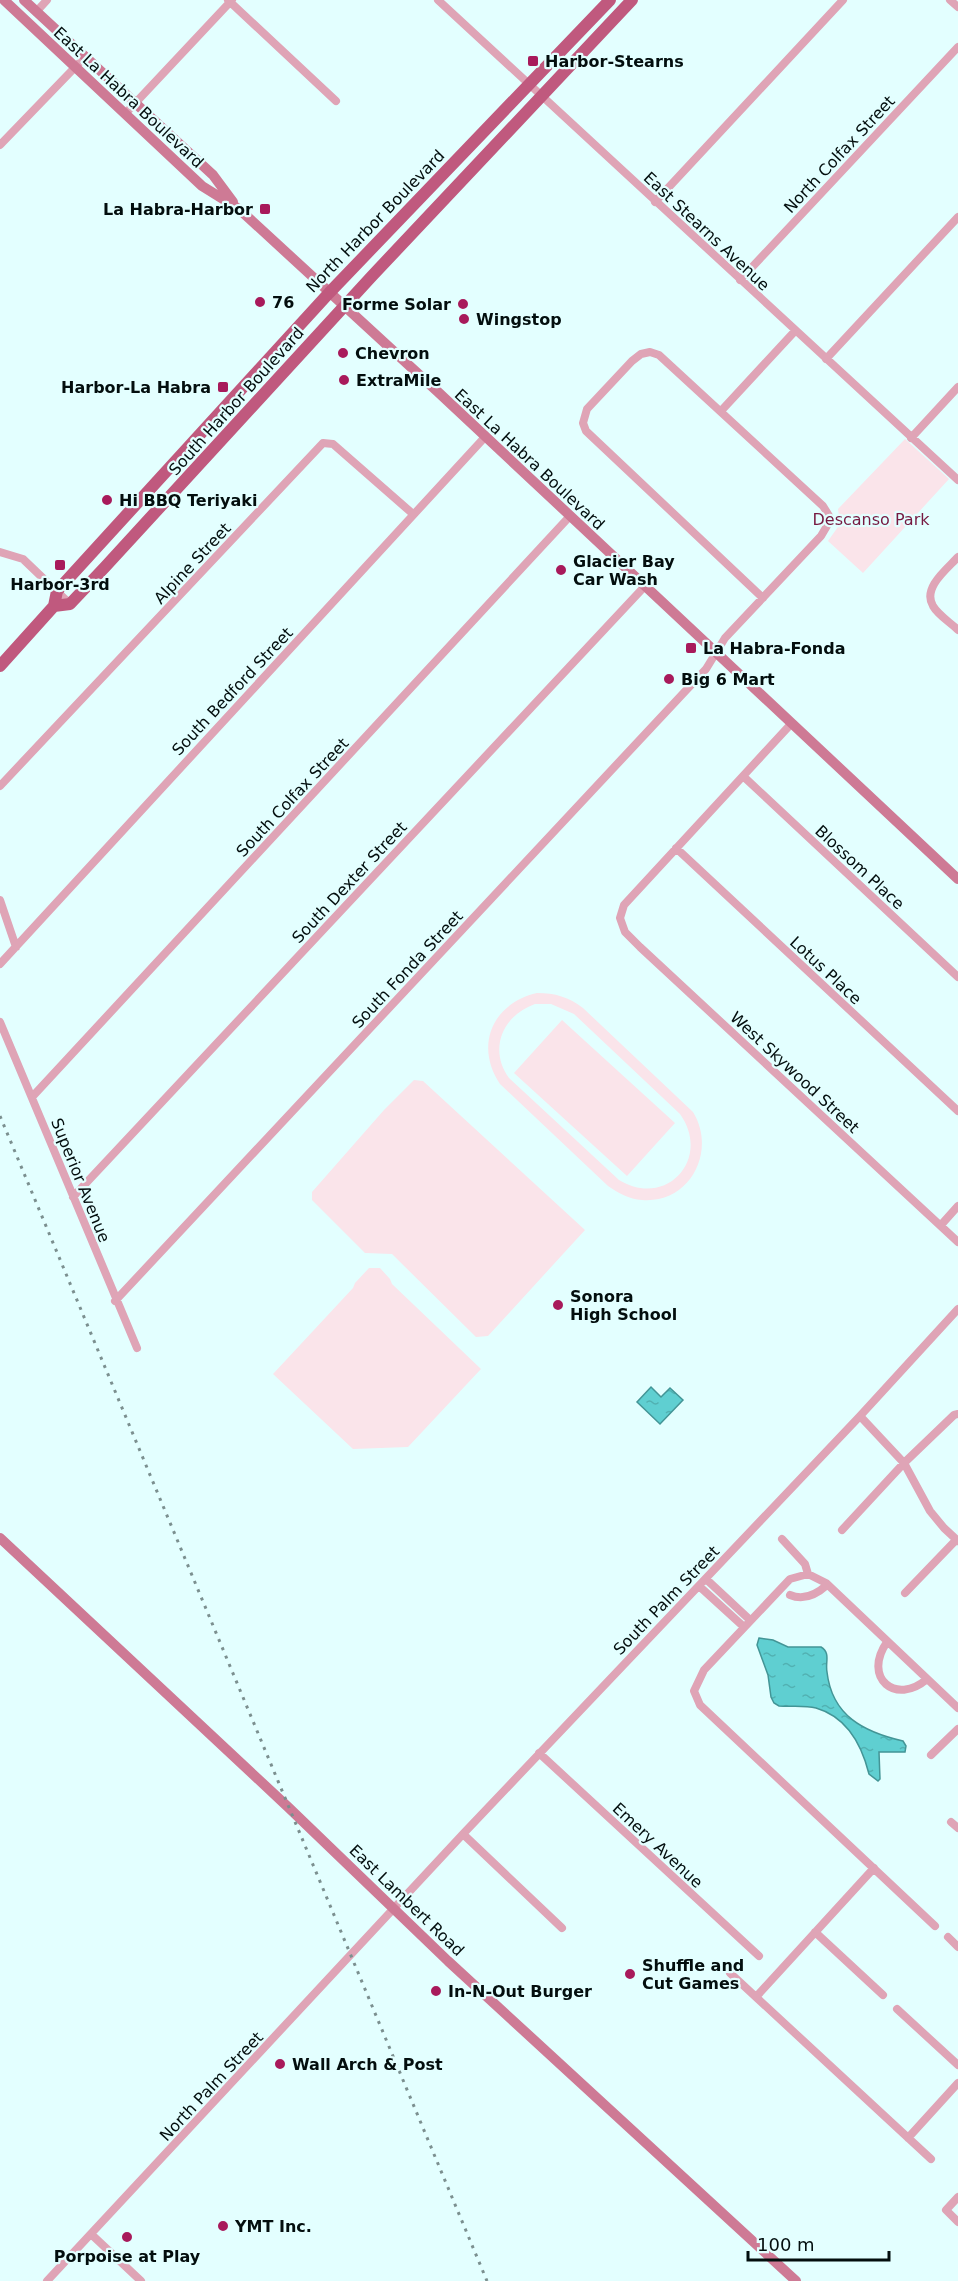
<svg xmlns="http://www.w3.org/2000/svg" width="958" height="2281" font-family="'DejaVu Sans',sans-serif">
<defs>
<pattern id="water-ripples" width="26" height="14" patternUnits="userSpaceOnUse" patternTransform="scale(1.5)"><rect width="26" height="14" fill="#5fcfd1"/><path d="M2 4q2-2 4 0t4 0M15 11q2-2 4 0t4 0" fill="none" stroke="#51b1b2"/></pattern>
</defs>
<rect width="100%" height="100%" fill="#e3ffff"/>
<path fill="#fae4ea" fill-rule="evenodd" d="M 905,439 L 949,479 L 863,573 L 828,541 L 840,524 L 838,509 Z
M 537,993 C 555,993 569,997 583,1008 L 693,1112 C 717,1151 690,1204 642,1200 C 629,1199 618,1193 608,1186 L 500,1084 C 474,1045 493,1003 537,993 ZM 535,1004 L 551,1004 L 574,1014 L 680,1114 C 712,1159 666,1209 619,1180 L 509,1078 C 488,1049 503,1015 535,1004 Z
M 562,1020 L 675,1123 L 627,1176 L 514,1073 Z
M 414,1080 L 423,1081 L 585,1230 L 488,1336 L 476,1337 L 392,1254 L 365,1253 L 312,1200 L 312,1192 L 384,1110 Z
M 369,1268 L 380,1268 L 390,1279 L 392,1284 L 481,1369 L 408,1447 L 353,1449 L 273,1374 L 353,1288 L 355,1283 Z"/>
<path fill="url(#water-ripples)" stroke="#439596" stroke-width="1.5" d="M 651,1387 L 661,1397 L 670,1388 L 683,1400 L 660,1424 L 637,1402 Z
M 759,1638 L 773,1640 L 788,1647 L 821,1647 C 831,1653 825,1662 827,1672 C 832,1716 864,1732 903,1741 L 906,1746 L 905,1752 L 879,1752 L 880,1779 L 878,1781 L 869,1774 C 862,1746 847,1717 816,1708 C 804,1705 791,1707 779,1706 L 774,1703 L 771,1697 L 768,1675 L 757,1645 Z"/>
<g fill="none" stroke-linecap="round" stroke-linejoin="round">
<path stroke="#dfa4b6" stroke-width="8" d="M 228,0 L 336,101
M 438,0 L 958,480
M 950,0 L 958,7
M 36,12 L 47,0
M 125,114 L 232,0
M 0,145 L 84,58
M 655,202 L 843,0
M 740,280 L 958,47
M 826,359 L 958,217
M 721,411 L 795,331
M 911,438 L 958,387
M 0,552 L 23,559 L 70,604
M 958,557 C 947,569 922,588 933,606 C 938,615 951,623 958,630
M 791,724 L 624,905 L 620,918 L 625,932 L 640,947 L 958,1242
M 743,776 L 958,977
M 0,786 L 323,443 L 333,444 L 413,514
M 676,848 L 958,1111
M 0,900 L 16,947
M 0,964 L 485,437
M 0,1022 L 137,1348
M 33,1096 L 570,516
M 73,1197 L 645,586
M 941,1225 L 958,1206
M 115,1301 L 706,669 L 725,638 L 821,536 L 831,519 L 823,506 L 659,355 L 650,352 L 641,354 L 632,361 L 587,409 L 583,423 L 586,431 L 763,598
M 860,1416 L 904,1463 L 930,1511 L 944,1528 L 958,1541
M 842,1530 L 904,1463 L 954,1415 L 958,1414
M 782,1539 L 805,1564 L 808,1574
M 706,1579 L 750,1620
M 699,1586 L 744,1627
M 905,1593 L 956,1540
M 790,1595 C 804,1601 817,1594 827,1585
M 887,1642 C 862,1678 896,1706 927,1679
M 539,1753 L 759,1956
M 931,1755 L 958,1729
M 951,1822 L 958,1828
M 463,1834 L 562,1928
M 935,1926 L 700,1705 L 694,1691 L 704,1670 L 790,1579 L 808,1574 L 826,1583 L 958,1708
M 815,1932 L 883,1995
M 948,1937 L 958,1947
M 730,1973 L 931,2159
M 756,1997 L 874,1868
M 897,2009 L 958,2065
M 908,2138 L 958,2083
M 958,2197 L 946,2210 L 958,2222
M 91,2234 L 141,2281
M 47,2281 L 463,1834 L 860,1416 L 958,1309"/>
<path stroke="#ce7a95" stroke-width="10" d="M 4,0 L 202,186 L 239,209 L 438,392 L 958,879
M 24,0 L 213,175 L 233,202
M 0,1538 L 288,1807 L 448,1961 L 796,2281"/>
<path stroke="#c0597e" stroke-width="12" d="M 54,606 L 57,591 L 329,293 L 610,0
M 0,666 L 54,606 L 70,604 L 105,567 L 372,276 L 632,0"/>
<path stroke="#7b8f8f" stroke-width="3" stroke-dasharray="3 6" stroke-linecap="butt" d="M 0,1116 L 487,2281"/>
</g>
<g fill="#a81a5b" stroke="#e3ffff" stroke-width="2">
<rect x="527" y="55" width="12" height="12" rx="3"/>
<rect x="259" y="203" width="12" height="12" rx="3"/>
<circle cx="260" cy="302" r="6"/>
<circle cx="463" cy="304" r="6"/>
<circle cx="464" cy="319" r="6"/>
<circle cx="343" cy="353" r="6"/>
<circle cx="344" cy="380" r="6"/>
<rect x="217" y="381" width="12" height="12" rx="3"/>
<circle cx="107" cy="500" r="6"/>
<rect x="54" y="559" width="12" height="12" rx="3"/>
<circle cx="561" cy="570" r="6"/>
<rect x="685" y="642" width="12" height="12" rx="3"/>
<circle cx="669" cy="679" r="6"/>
<circle cx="558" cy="1305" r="6"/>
<circle cx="630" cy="1974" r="6"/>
<circle cx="436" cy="1991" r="6"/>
<circle cx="280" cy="2064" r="6"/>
<circle cx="223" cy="2226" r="6"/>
<circle cx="127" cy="2237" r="6"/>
</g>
<g text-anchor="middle" stroke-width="4.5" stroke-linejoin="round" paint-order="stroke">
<g font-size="16" font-weight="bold" fill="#030e0e" stroke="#e3ffff" text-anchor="start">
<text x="545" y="67">Harbor-Stearns</text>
<text x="253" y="215" text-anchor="end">La Habra-Harbor</text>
<text x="272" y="308">76</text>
<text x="451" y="310" text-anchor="end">Forme Solar</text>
<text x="476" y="325">Wingstop</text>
<text x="355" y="359">Chevron</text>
<text x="356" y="386">ExtraMile</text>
<text x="211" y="393" text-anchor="end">Harbor-La Habra</text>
<text x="119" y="506">Hi BBQ Teriyaki</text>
<text x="573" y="567">Glacier Bay<tspan x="573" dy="18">Car Wash</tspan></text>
<text x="60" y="590" text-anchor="middle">Harbor-3rd</text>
<text x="703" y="654">La Habra-Fonda</text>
<text x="681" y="685">Big 6 Mart</text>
<text x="570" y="1302">Sonora<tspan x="570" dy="18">High School</tspan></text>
<text x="642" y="1971">Shuffle and<tspan x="642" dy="18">Cut Games</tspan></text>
<text x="448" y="1997">In-N-Out Burger</text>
<text x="292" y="2070">Wall Arch &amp; Post</text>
<text x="235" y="2232">YMT Inc.</text>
<text x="127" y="2262" text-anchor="middle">Porpoise at Play</text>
</g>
<g font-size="16" fill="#030e0e" stroke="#e3ffff">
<text transform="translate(129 97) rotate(43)" y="6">East La Habra Boulevard</text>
<text transform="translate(839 154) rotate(-47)" y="6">North Colfax Street</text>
<text transform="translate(375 221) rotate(-46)" y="6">North Harbor Boulevard</text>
<text transform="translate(707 231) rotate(43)" y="6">East Stearns Avenue</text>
<text transform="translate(236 401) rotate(-48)" y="6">South Harbor Boulevard</text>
<text transform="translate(530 459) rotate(43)" y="6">East La Habra Boulevard</text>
<text transform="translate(192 563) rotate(-47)" y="6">Alpine Street</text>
<text transform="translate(232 691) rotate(-47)" y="6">South Bedford Street</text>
<text transform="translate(292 797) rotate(-47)" y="6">South Colfax Street</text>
<text transform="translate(860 867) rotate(43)" y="6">Blossom Place</text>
<text transform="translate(349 882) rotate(-47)" y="6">South Dexter Street</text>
<text transform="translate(407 969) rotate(-47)" y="6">South Fonda Street</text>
<text transform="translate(826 970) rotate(43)" y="6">Lotus Place</text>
<text transform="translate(795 1072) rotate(43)" y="6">West Skywood Street</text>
<text transform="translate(81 1180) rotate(68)" y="6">Superior Avenue</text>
<text transform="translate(666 1600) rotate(-46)" y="6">South Palm Street</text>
<text transform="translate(658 1845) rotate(43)" y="6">Emery Avenue</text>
<text transform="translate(407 1900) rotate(44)" y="6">East Lambert Road</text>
<text transform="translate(211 2086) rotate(-47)" y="6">North Palm Street</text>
</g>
<g font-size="16" fill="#761941" stroke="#e3ffff">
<text x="871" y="525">Descanso Park</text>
</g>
</g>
<path d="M748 2251v9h141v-9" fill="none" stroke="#030e0e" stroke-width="3"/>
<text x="757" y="2251" font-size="18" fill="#030e0e" stroke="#e3ffff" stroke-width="4.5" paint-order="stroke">100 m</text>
</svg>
